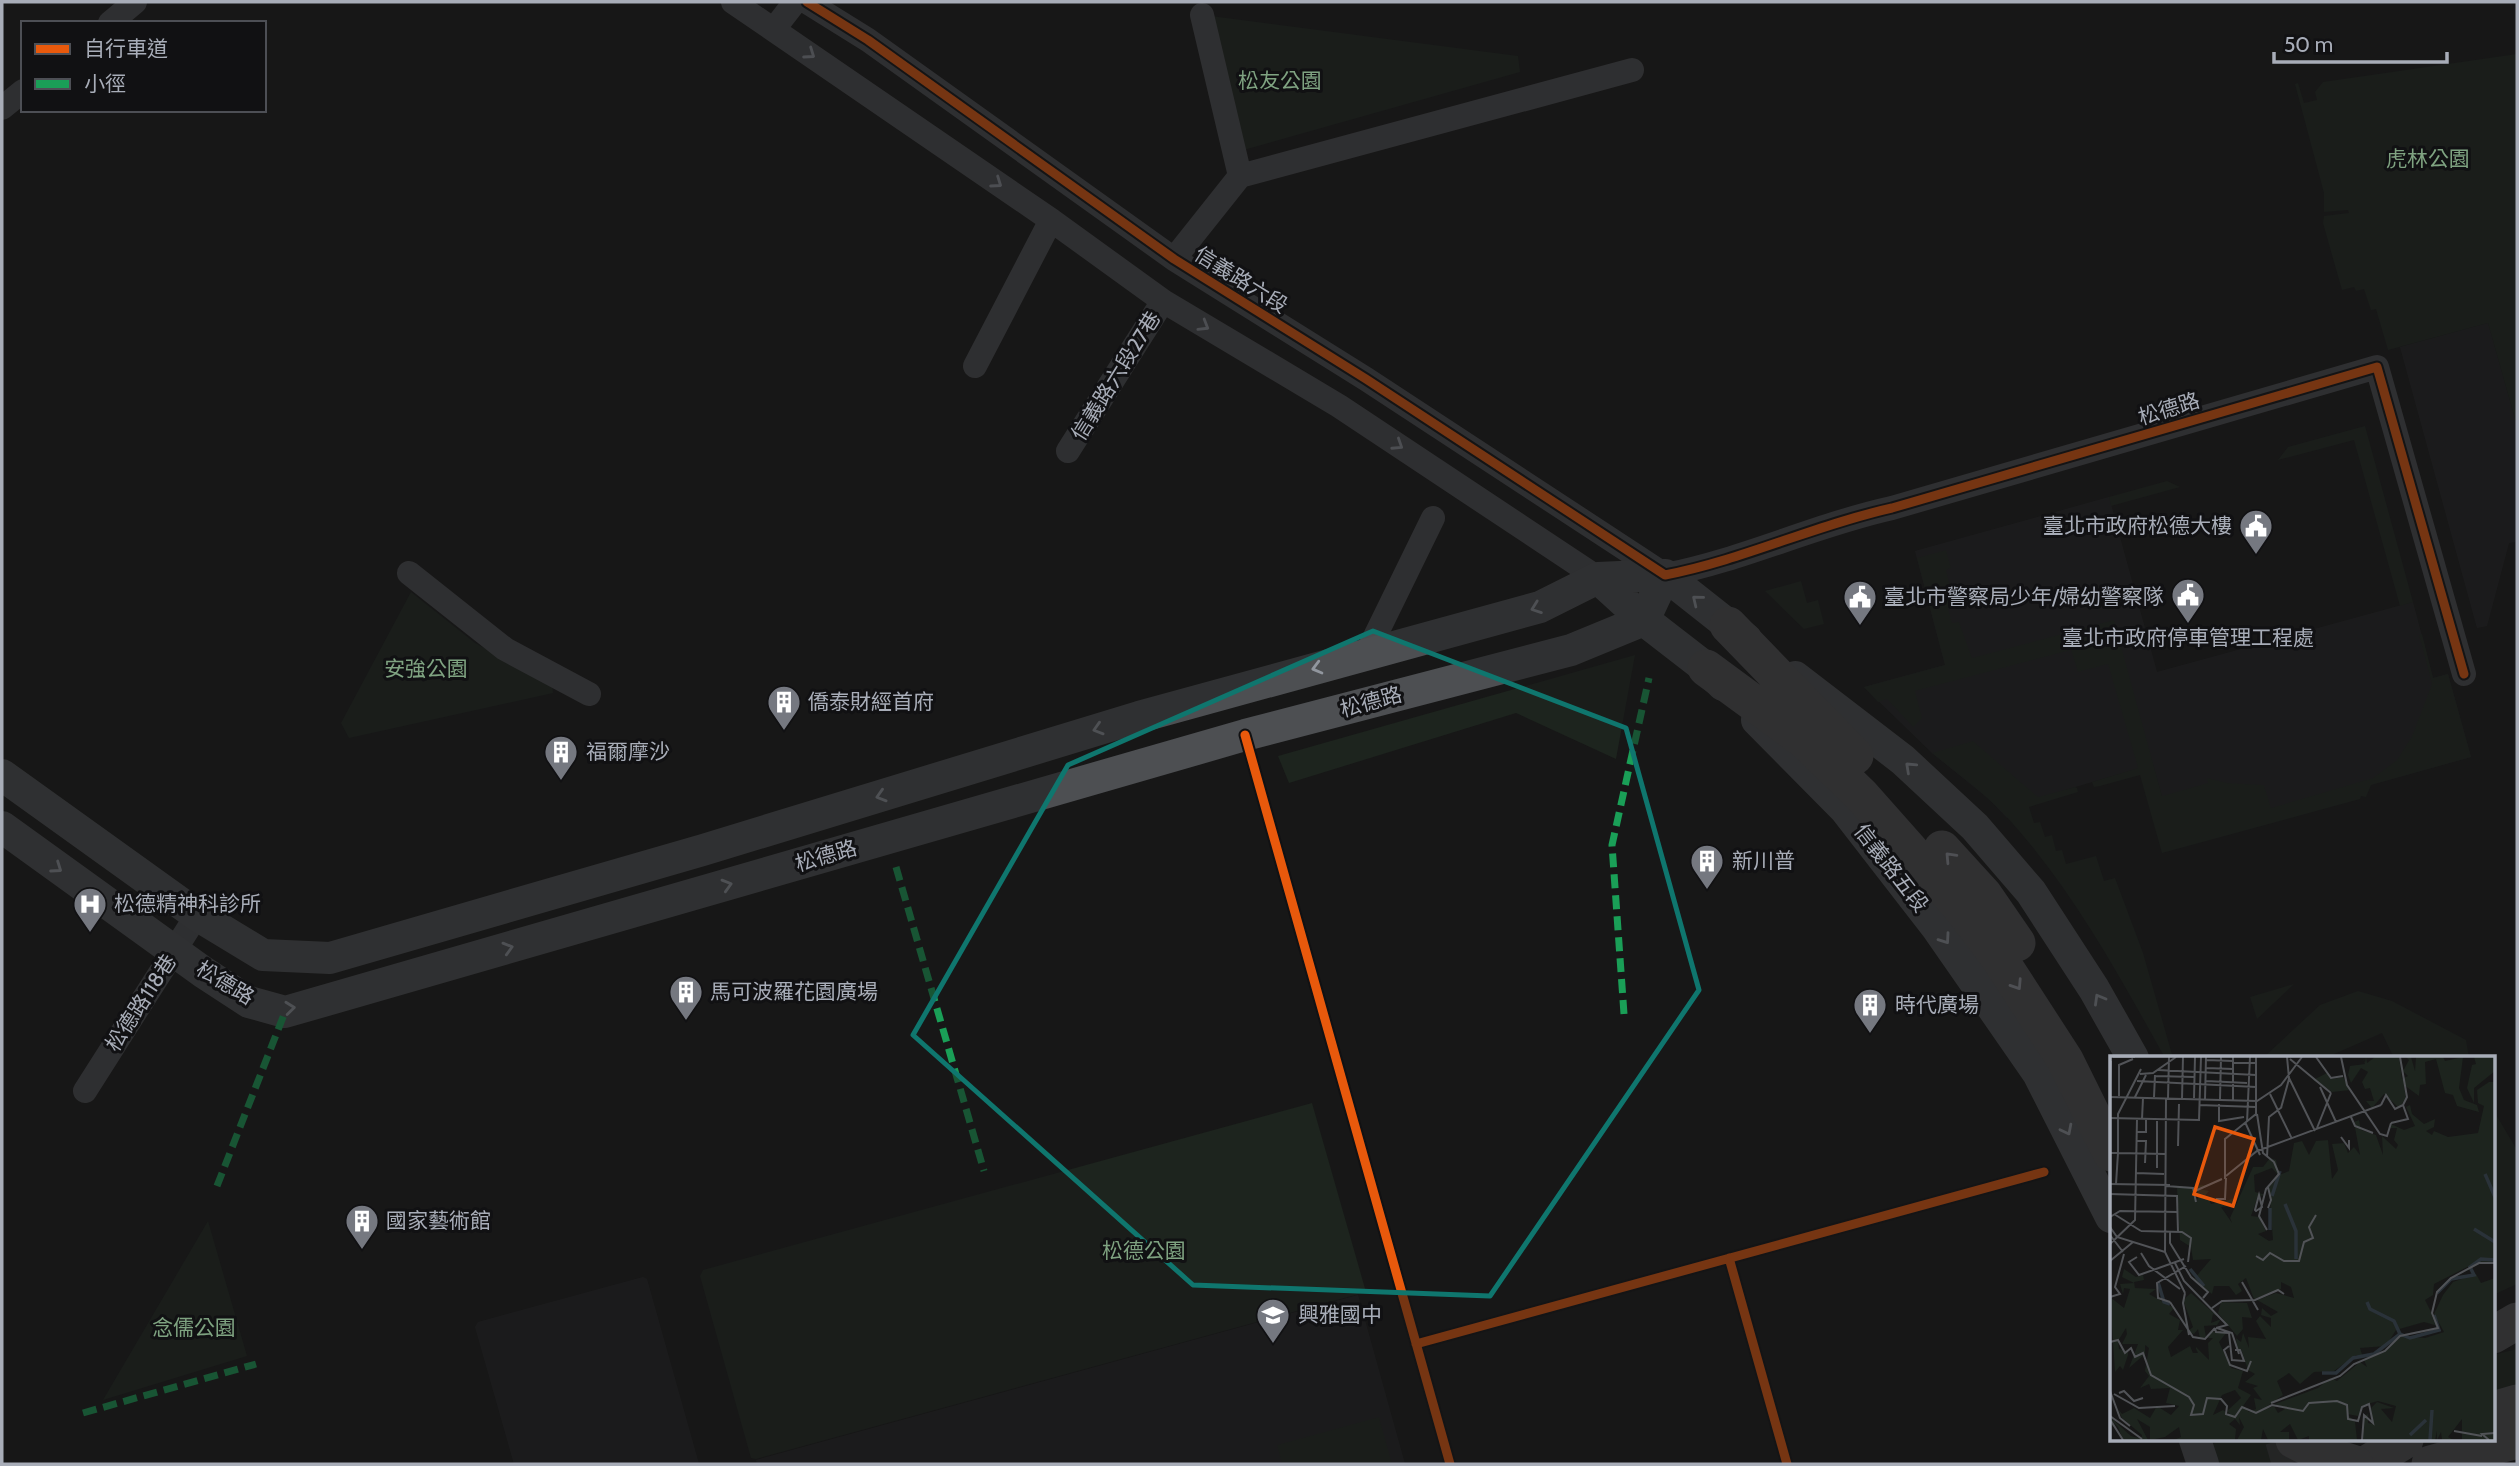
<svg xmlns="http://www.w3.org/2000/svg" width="2519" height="1466" font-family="Cabin,'Noto Sans TC',sans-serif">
<rect width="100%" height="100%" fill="#171717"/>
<path fill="#212123" d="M 2488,323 L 2517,426 L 2517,537 L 2515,542 L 2509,543 L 2487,626 L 2477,628 L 2400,347 Z
M 2109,497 L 2157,672 L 2413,602 L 2433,678 L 2448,674 L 2471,757 L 2174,839 L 2153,764 L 2038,798 L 2007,818 L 1989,799 L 1932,753 L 1864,687 L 1945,665 L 1915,551 Z
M 643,1277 L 647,1279 L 699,1464 L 514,1464 L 475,1327 L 478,1322 Z
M 1358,1295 L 1405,1464 L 757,1464 L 756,1460 Z"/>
<path fill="#1d241e" d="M 1203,15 L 1518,56 L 1520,72 L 1240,151 Z
M 2517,54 L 2517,426 L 2488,323 L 2388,350 L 2376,309 L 2371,310 L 2364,289 L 2356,291 L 2354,287 L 2342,290 L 2323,223 L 2324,216 L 2349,213 L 2348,210 L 2324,212 L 2324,193 L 2295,84 L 2298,83 L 2304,103 L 2317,100 L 2315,92 L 2323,82 Z
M 2365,426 L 2413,602 L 2400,606 L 2354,440 L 2278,460 L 2288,447 Z
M 2167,481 L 2180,487 L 2111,506 L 2109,497 Z
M 1946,550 L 1951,568 L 1946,570 L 1955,606 L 1948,608 L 1952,623 L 1959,622 L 1972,658 L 2114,620 L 2162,796 L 2208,783 L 2207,778 L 2227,783 L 2264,785 L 2271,808 L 2373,778 L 2397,760 L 2412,736 L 2432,684 L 2419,635 L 2422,634 L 2433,678 L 2448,674 L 2471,757 L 2371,785 L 2366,797 L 2361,796 L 2360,799 L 2162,853 L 2140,775 L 2100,786 L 2094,787 L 2092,782 L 2138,768 L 2108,664 L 2078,672 L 2071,650 L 1915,691 L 1922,718 L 1913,727 L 1887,699 L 1878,702 L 1864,687 L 1945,665 L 1917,558 Z
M 1801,581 L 1807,603 L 1818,600 L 1824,624 L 1804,629 L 1765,591 Z
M 411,592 L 475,643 L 552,683 L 553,693 L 349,738 L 341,723 Z
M 1635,655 L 1616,759 L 1516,713 L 1289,783 L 1278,756 Z
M 1973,741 L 2038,797 L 2075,787 L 2077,788 L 2078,792 L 2029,807 L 2034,823 L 2040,822 L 2045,837 L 2052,835 L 2056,851 L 2062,850 L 2066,864 L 2096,856 L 2104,881 L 2115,878 L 2143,953 L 2173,1058 L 2165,1058 C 2119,975 2071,887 2006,816 C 1984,793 1957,773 1932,753 Z
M 2294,984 L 2257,1019 L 2250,997 Z
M 2358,991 L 2392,1001 L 2466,1040 L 2469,1058 L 2394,1058 L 2382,1033 L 2325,1058 L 2263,1058 L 2320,1005 Z
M 1312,1103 L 1366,1292 L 756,1459 L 751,1458 L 700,1276 L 703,1270 Z
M 2493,1113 L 2495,1113 L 2517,1150 L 2517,1284 L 2493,1295 Z
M 208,1221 L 247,1356 L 103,1400 Z
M 2517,1349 L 2517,1390 L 2493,1397 L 2493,1355 Z
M 1379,1417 L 1392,1464 L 1282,1464 L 1277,1445 Z
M 2220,1440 L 2275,1440 L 2293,1451 L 2284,1464 L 2214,1464 L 2211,1445 Z"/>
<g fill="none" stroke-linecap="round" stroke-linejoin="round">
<path stroke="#343537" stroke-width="32" stroke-dasharray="32 16" stroke-linecap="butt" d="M 2281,1440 L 2288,1464"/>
<path stroke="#4b4c50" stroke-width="24" d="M 733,2 L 1051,220 L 1163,301 L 1339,406 L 1598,578
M 807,2 L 868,40 L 1174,259 L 1366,379 L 1665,575 C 1743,560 1815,525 1892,508 L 2377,367 L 2464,674
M 1202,15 L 1240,176
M 110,23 L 135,2
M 774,29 L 795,2
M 2,108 L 23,91
M 1174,259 L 1240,176 L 1632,70
M 975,366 L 1051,220
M 1068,451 L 1163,301
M 409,573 L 505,649 L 589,694
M 1366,655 L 1433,518
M 85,1091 L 197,915"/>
<path stroke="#4d4f52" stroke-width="32" d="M 1665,575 L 1746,639
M 1598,578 L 1644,620 L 1706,668 L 1723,685
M 1795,677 L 1903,760 L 1975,827 L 2031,892 L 2094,989 L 2133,1058
M 1757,720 L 1845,809 L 1938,929 L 2038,1073 L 2111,1217
M 2,775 L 197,915 L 263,955 L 330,958 L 703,850 L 1139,717 L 1540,607 L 1598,578 L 1665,575
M 2,827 L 203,972 L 249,1002 L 285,1012 L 1245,735 L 1571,650 L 1644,620 L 1665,575
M 2195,1440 L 2203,1464"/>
<path stroke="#4e4e51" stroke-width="37" d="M 1728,625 L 1855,756
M 1706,668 L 1804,740 L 1861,795 L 1963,910 L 1997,955 L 2065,1060 L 2111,1153
M 1942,849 L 1984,895 L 2017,943
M 2493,1335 L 2517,1321
M 2493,1410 L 2517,1403
M 2367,1464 L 2405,1440
M 2430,1464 L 2517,1440"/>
<path stroke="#4e4e51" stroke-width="37" d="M 2294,1440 L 2317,1452 L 2355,1464"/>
<path stroke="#1a9f57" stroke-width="7" stroke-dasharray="14 7" stroke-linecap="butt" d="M 896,867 L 984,1171
M 1624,1014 L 1612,845 L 1649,678
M 217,1186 L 285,1012
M 83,1413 L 256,1364"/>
<defs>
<path id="cycleway" d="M 807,2 L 868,40 L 1174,259 L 1366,379 L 1665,575 C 1743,560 1815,525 1892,508 L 2377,367 L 2464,674
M 1245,735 L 1450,1464
M 1729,1258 L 1787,1464
M 1416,1344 L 2044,1172"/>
</defs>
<use href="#cycleway" stroke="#111113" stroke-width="13"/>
<use href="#cycleway" stroke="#e8590c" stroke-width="9"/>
</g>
<defs><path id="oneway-chevron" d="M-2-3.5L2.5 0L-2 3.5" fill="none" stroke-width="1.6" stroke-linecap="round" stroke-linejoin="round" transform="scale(1.75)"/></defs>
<g stroke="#8c9099">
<use href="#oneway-chevron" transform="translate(810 54) rotate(35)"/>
<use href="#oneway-chevron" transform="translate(997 183) rotate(35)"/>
<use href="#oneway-chevron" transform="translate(1204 326) rotate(31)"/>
<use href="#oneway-chevron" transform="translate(1398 445) rotate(33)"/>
</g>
<g stroke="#91969e">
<use href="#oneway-chevron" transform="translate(1697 600) rotate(-141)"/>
<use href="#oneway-chevron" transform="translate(1536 608) rotate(160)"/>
<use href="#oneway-chevron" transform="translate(1317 668) rotate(165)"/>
<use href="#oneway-chevron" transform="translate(1098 729) rotate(163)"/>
<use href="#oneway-chevron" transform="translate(1910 767) rotate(-137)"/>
<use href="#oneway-chevron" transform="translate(881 796) rotate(163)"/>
<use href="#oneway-chevron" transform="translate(57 868) rotate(35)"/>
<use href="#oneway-chevron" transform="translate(727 885) rotate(-16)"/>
<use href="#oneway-chevron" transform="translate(1945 939) rotate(55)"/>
<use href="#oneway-chevron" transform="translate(508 948) rotate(-16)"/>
<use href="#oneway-chevron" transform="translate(2099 999) rotate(-120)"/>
<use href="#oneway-chevron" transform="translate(290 1008) rotate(-6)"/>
<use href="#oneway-chevron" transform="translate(2067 1130) rotate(63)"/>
</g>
<g stroke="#92959e">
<use href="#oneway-chevron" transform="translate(1950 857) rotate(-133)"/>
<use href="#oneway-chevron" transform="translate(2017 985) rotate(57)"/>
</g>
<path d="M0 0H2519V1466H0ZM 1373,631 L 1626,728 L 1699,990 L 1490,1296 L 1193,1285 L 913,1035 L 1068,765 Z" fill="#171717" fill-opacity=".55" fill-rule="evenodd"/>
<path fill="none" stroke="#0f766e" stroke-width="5" stroke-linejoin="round" d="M 1373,631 L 1626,728 L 1699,990 L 1490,1296 L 1193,1285 L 913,1035 L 1068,765 Z"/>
<defs>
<symbol id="civic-pin" viewBox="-11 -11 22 30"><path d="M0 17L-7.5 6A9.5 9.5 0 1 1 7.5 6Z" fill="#757880" stroke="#111113"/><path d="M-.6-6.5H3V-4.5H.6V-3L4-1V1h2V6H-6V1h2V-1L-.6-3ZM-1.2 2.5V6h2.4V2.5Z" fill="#fff"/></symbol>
<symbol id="building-pin" viewBox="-11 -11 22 30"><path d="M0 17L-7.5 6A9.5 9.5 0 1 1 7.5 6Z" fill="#757880" stroke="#111113"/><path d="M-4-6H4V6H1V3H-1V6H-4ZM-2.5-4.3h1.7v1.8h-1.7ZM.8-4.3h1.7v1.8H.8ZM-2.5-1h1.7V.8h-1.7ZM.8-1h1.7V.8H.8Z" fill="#fff"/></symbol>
<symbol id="hospital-pin" viewBox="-11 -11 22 30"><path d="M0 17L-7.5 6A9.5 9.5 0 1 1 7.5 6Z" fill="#757880" stroke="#111113"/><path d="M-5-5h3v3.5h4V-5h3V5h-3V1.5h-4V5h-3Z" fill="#fff"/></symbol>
<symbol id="school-pin" viewBox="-11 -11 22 30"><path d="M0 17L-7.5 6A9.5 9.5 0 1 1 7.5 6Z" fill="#757880" stroke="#111113"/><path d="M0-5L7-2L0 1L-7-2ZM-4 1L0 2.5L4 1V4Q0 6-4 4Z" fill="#fff"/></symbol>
</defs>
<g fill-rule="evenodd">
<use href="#civic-pin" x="2237" y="507" width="38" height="52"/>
<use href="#civic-pin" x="2169" y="576" width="38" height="52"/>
<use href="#civic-pin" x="1841" y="578" width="38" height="52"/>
<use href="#building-pin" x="765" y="683" width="38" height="52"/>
<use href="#building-pin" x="542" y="733" width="38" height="52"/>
<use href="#building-pin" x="1688" y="842" width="38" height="52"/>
<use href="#hospital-pin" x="71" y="885" width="38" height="52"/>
<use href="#building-pin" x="667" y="973" width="38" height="52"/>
<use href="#building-pin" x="1851" y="986" width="38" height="52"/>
<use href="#building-pin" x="343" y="1202" width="38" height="52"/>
<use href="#school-pin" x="1254" y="1296" width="38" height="52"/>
</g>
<g text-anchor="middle" stroke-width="6" stroke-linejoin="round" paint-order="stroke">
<g font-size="21" fill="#7fa381" stroke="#111113">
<text x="1280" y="88">松友公園</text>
<text x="2428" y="166">虎林公園</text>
<text x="426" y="676">安強公園</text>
<text x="1144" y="1258">松德公園</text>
<text x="194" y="1335">念儒公園</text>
</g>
<g font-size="21" fill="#a8adb8" stroke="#111113">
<text transform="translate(1241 280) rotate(32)" y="7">信義路六段</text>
<text transform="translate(1116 376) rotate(-58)" y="7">信義路六段27巷</text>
<text transform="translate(2169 409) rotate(-17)" y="7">松德路</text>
<text transform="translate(1371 702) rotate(-15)" y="7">松德路</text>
<text transform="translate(826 856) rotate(-16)" y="7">松德路</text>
<text transform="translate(1891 868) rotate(52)" y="7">信義路五段</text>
<text transform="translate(225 983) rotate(31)" y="7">松德路</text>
<text transform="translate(141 1003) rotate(-57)" y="7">松德路118巷</text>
</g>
<g font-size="21" fill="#a8adb8" stroke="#111113" text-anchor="start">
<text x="2232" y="533" text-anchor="end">臺北市政府松德大樓</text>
<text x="1884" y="604">臺北市警察局少年/婦幼警察隊</text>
<text x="2188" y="645" text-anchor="middle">臺北市政府停車管理工程處</text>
<text x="808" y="709">僑泰財經首府</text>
<text x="586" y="759">福爾摩沙</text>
<text x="1732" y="868">新川普</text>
<text x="114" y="911">松德精神科診所</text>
<text x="710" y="999">馬可波羅花園廣場</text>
<text x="1895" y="1012">時代廣場</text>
<text x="386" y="1228">國家藝術館</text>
<text x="1298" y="1322">興雅國中</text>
</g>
</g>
<g transform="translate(2110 1056)">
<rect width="385" height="385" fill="#171717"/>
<path d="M 252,1 L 255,7 L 256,1 L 257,7 L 265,1 L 289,1 L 292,23 L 298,20 L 293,15 L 299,4 L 296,1 L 301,1 L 305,15 L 306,1 L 333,1 L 335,5 L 353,1 L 349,32 L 354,44 L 367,49 L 369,56 L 347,50 L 343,39 L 335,37 L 326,3 L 315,6 L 316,28 L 310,29 L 309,40 L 294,29 L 296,42 L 289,52 L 274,38 L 262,52 L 256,45 L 264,45 L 260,32 L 255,33 L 252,26 L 258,16 L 251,12 L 241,27 L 238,19 L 240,10 L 255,8 ZM 364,1 L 385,1 L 385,15 L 364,32 L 364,47 L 357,32 L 362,9 L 366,8 ZM 217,17 L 223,23 L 233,21 L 240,34 L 222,36 L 203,24 ZM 379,26 L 385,26 L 385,207 L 363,208 L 324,228 L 323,239 L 315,244 L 328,270 L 314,266 L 286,274 L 276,290 L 250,292 L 253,302 L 246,299 L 224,315 L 204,316 L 190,328 L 179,317 L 167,325 L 173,339 L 152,354 L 164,350 L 168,357 L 175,353 L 165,348 L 208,332 L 220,322 L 227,325 L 250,306 L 257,311 L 254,304 L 275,296 L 291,280 L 315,282 L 334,276 L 324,258 L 333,239 L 343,226 L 366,218 L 371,227 L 385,222 L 385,384 L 352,384 L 352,363 L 338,381 L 344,384 L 332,384 L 331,376 L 327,384 L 327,375 L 325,384 L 252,384 L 254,360 L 258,358 L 258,367 L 263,368 L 261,352 L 267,346 L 284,352 L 271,353 L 282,366 L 286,350 L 268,345 L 254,349 L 248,360 L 237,358 L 245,366 L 247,384 L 199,384 L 199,380 L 188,384 L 180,368 L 170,376 L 179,376 L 179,384 L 158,384 L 153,373 L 151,384 L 127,384 L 134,371 L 129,361 L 130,369 L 125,363 L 119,368 L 126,373 L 125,384 L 64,384 L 71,381 L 69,371 L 55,381 L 40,384 L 40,371 L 27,363 L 38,384 L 13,384 L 8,371 L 2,365 L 6,372 L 0,369 L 0,361 L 21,380 L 32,383 L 32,379 L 12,362 L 8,353 L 12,358 L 24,352 L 40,362 L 47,350 L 61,359 L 69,350 L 56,347 L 60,332 L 41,333 L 39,328 L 30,332 L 39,320 L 35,315 L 39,292 L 35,289 L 35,298 L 19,312 L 28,288 L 12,288 L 17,278 L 16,272 L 8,285 L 9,293 L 18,295 L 18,299 L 13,314 L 10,310 L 5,316 L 0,241 L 14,252 L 20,233 L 14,232 L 13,238 L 10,228 L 24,227 L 12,221 L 14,213 L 26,221 L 33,219 L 34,224 L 24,226 L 25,232 L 46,233 L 39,238 L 64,252 L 59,258 L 70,264 L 68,274 L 73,274 L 58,291 L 61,301 L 80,290 L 83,297 L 88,297 L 86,293 L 86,291 L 99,304 L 98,287 L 103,282 L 98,282 L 100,276 L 117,276 L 109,286 L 121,312 L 133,315 L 128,332 L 141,339 L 133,350 L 139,356 L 146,353 L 144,342 L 152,344 L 143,332 L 148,330 L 135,326 L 145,318 L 138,314 L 131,293 L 127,294 L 126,282 L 131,286 L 133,277 L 139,292 L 138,281 L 156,283 L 146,265 L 150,260 L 161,271 L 161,262 L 151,259 L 152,252 L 161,260 L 168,256 L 147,244 L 166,237 L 184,242 L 181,231 L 171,226 L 171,233 L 144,243 L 136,222 L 128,228 L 132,235 L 126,239 L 119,230 L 104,230 L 102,238 L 84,223 L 101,203 L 83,204 L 81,191 L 70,184 L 67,132 L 62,131 L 84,132 L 86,147 L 89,139 L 84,130 L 104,128 L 89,133 L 99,135 L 92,143 L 99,143 L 101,148 L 123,143 L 121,150 L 111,151 L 122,167 L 120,162 L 143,111 L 153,111 L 160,102 L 166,104 L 169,119 L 179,115 L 184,87 L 192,85 L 199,99 L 206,85 L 218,84 L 222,123 L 228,114 L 222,88 L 234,87 L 238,97 L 244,91 L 250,99 L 244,66 L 249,64 L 251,74 L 266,79 L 273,99 L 272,80 L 286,93 L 288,89 L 284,84 L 287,72 L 280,72 L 281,68 L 294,74 L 305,70 L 296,51 L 300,49 L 302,58 L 314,68 L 325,63 L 324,71 L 316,75 L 322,79 L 324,75 L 338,81 L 368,77 L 374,50 L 368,47 L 367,34 ZM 162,112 L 169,120 L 159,131 L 163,184 L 159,185 L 148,178 L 156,175 L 149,161 L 141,160 L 148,140 L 156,139 L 145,136 L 144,119 ZM 125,334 L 131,342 L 117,355 L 122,360 L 113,354 L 103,359 L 112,339 ZM 81,237 L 107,260 L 103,258 L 101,267 L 111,263 L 107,269 L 94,270 L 96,281 L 90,283 L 88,273 L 84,278 L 77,276 L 83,271 L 73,244 ZM 111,246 L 137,247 L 142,262 L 132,261 L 133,273 L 127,280 L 108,257 Z" fill="#1d241e" fill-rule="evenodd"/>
<path fill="none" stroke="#2a3239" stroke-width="3.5" d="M 375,118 L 385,141M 162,140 L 170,115M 175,148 L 186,175 L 186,203M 160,152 L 160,174M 364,173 L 385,186M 80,213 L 94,230M 48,226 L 54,246 L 60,248M 327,237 L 341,223 L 364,219 L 360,211 L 371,203 L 385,204M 257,246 L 260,253 L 284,265 L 290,278M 212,317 L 226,317 L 243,302 L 264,298 L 290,278 L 300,282 L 329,274 L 324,259M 300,379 L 316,364M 320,384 L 322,354"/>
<path fill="none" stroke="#515357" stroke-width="2" d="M 3,1 L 25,1M 177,1 L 179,22 L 205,75M 206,1 L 221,22 L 233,20M 231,1 L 237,29 L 270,78 L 277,80 L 281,67M 290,1 L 297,41 L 293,49M 180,3 L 221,37M 96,4 L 123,5M 123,7 L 146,7M 96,12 L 123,13M 48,14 L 146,19M 30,18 L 43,17 L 66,1M 45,20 L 84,21M 27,25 L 146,31M 96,25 L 137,27M 0,29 L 1,5M 210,31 L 226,66M 160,38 L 182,83M 9,40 L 9,9 L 23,3M 0,41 L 147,45 L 171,29 L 192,1M 25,41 L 36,19M 44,41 L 45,19M 58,42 L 59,1M 84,42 L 85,1M 56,43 L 55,196 L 75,237M 72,43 L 73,1M 95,43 L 96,1M 110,43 L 111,1M 123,44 L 123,1M 109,48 L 109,65 L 134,61M 89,49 L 146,51M 271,49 L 276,39 L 285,53 L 293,49M 171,52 L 179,23M 147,58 L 153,97 L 164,106 L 169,118 L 156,133 L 149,160 L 157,174M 241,61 L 245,70 L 263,77M 0,62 L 89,64 L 91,1M 32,63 L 33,42M 135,66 L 150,99M 137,66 L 140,1M 281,67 L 298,63 L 293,49M 207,72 L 221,37M 27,76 L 36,76 L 36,63M 231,81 L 239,92 L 239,84M 27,85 L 36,85 L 35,107M 68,90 L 69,48M 0,97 L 8,97 L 8,58 L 31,13M 8,97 L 55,98M 157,101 L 159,61 L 172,51M 47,112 L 47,63M 26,117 L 54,118M 116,120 L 147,95 L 271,49M 115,123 L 115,83 L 146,58 L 146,1M 0,128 L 60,129M 6,128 L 8,97M 56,130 L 83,132 L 86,146M 85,135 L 112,123M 0,138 L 67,140 L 68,176M 149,139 L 152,151 L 146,155 L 145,154 ZM 106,143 L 115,143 L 116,122M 158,152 L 161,144 L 158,131M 4,158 L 31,175M 0,161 L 10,155 L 68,156M 0,171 L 7,181 L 55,196M 31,175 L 72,176 L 81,182 L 78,206M 60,176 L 60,187 L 81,221 L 98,236 L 93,242M 0,179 L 13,196M 0,188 L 25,164 L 27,63M 31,197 L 39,210 L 70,233M 146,200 L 153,204 L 160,197 L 174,205 L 189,205 L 194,186 L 203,182 L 199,171 L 206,159M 27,201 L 19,206 L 29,219 L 74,203M 0,205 L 23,186M 65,207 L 74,225 L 117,269 L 106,272M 132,226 L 148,254M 75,237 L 73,247 L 79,279M 0,241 L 10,238 L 5,231 L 14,198M 60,246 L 83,281 L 95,283 L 105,272M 60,246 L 48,242 L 47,227 L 76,210M 102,252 L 112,245 L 145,244 L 168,234 L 174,238M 105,272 L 106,276 L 119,277 L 122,305M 107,272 L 122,277 L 129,298M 0,286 L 8,284 L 15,297 L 21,292 L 25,301 L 33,297 L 41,319 L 79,341 L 84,349 L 81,359 L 93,358 L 97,342 L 111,343 L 117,350 L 116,358 L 125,361 L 132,351 L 146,357 L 162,349 L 193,355 L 199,347 L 227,345 L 237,349 L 238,363 L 248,365 L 252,351 L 259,348 L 263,367 L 254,359 L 252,384M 119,290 L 114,294 L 120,309 L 137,315 L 141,305M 121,304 L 134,305 L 130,294 L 125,294M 0,335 L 10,362 L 20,370M 9,337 L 14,335 L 24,345 L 33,342M 4,338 L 29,352 L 65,350M 161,347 L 230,320 L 244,308 L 275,295 L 290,280 L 328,272 L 322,257 L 327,236 L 341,222 L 369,207 L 385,207M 0,360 L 32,383M 1,365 L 13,384M 344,375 L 372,380M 379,384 L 372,378 L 385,377"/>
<path fill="#e8590c" fill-opacity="0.15" stroke="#e8590c" stroke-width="3.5" d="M 105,71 L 144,83 L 123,150 L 84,138 Z"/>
<rect width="385" height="385" fill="none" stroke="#a8adb8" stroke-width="3.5"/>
</g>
<rect width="2519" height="1466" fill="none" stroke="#a8adb8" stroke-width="7"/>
<rect x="21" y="21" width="245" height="91" fill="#111113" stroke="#4d4f55" stroke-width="2"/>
<rect x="35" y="44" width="35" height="10" fill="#e8590c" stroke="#4d4f55" stroke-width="2"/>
<text x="84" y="56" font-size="21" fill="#a8adb8">自行車道</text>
<rect x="35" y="79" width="35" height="10" fill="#1a9f57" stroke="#4d4f55" stroke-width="2"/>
<text x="84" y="91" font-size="21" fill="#a8adb8">小徑</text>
<path d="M2274 52v10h173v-10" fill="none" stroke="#a8adb8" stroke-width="3.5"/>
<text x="2284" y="52" font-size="21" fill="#a8adb8" stroke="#111113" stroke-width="5" paint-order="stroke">50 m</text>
</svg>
